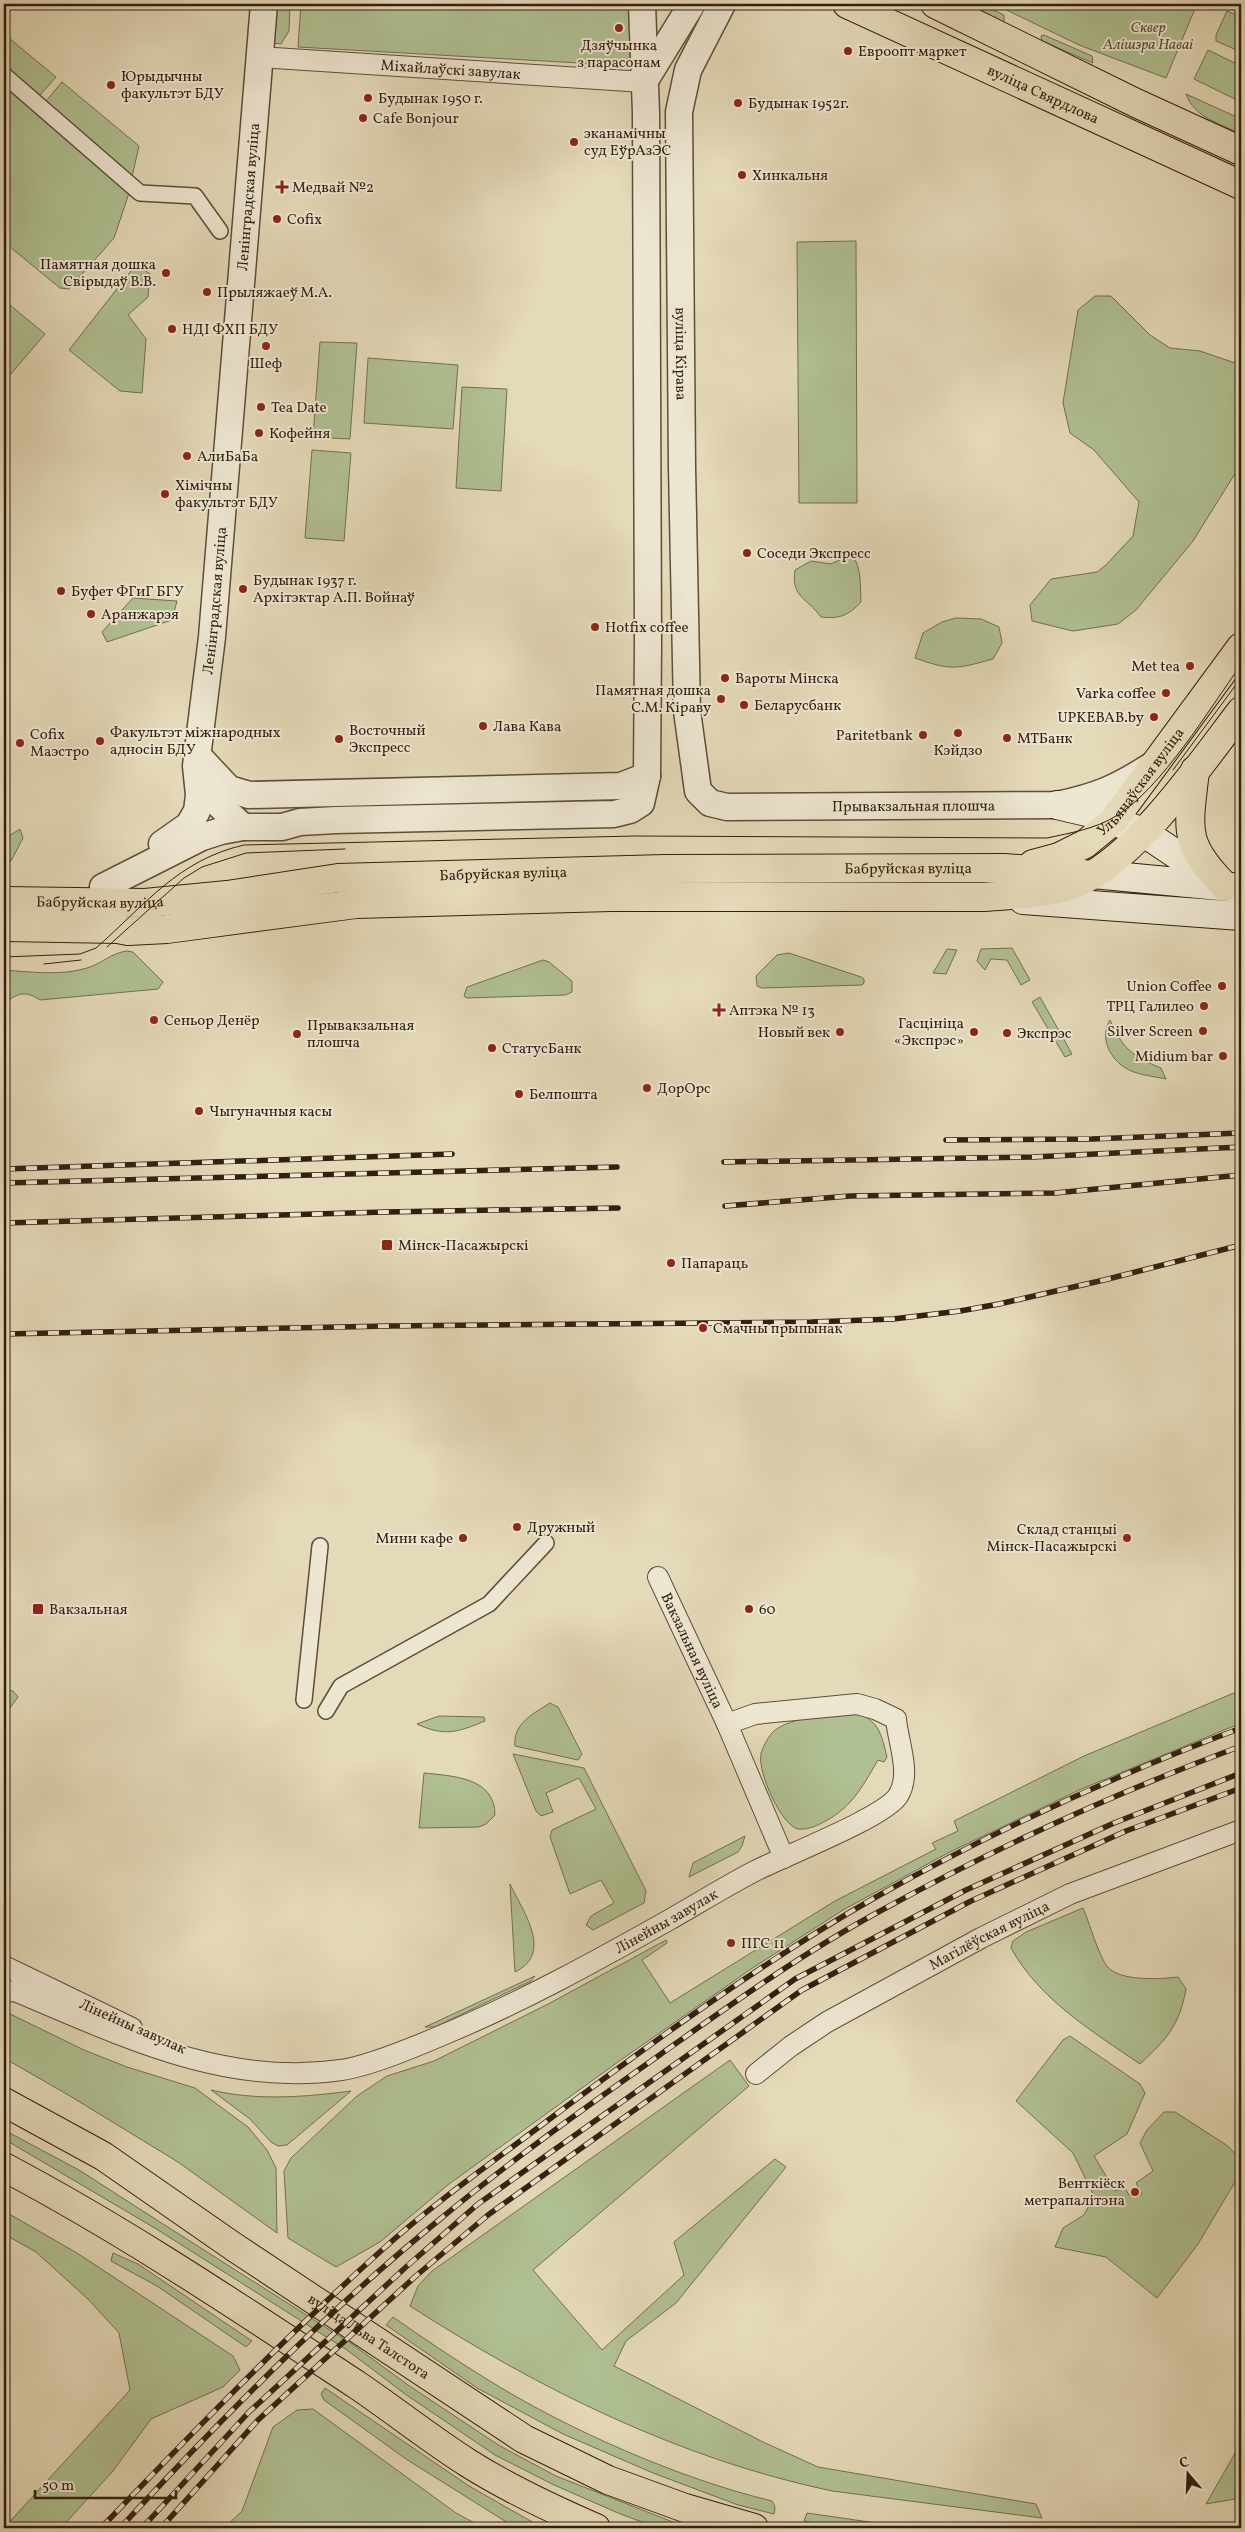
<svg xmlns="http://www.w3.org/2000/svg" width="1245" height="2532" font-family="Vollkorn,serif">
<rect width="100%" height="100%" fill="#e4d9b8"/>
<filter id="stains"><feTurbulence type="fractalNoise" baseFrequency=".004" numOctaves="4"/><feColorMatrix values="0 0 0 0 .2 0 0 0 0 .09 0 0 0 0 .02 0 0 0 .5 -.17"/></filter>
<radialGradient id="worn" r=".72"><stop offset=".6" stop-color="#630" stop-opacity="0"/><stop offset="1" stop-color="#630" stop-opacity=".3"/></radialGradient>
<path fill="#b0c092" stroke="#726f51" d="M 276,4 L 290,4 L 289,31 L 281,44 L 274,43 Z
M 301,4 L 633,4 L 631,57 L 614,65 L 298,47 Z
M 994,4 L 1197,4 L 1166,78 L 1079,45 Z
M 985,6 L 1004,15 L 1004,21 L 1002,22 L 979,11 Z
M 1227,11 L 1241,17 L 1241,35 L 1237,43 L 1241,45 L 1241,52 L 1216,41 L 1216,35 Z
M 4,34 L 56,77 L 40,95 L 4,65 Z
M 1044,35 L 1092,56 L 1093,63 L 1042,41 L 1041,36 Z
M 1208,50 L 1241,66 L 1241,102 L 1194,79 Z
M 62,82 L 139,146 L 132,177 L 46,101 Z
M 4,83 L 129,193 L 114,238 L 69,289 L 60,288 L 4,242 Z
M 1186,94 L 1241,119 L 1241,134 C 1219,123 1195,118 1186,94 Z
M 856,241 L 857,503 L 799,503 L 797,242 Z
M 139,266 L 150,274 L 148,297 L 128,315 L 146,339 L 142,393 L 120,391 L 69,350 L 131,271 Z
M 1095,296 L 1111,296 L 1150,335 L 1170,348 L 1200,351 L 1241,365 L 1241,464 L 1193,541 L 1136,610 L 1118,624 L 1073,631 L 1032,621 L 1030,605 L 1051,579 L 1097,572 L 1106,565 L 1133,536 L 1139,502 L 1094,450 L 1070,433 L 1063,403 L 1078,310 Z
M 4,300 L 45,334 L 4,382 Z
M 320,342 L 357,343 L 350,439 L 313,437 Z
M 368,358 L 458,365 L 453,429 L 364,423 Z
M 462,387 L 507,389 L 501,491 L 456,488 Z
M 312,450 L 351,453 L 344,541 L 305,538 Z
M 852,554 C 862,569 860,585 861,602 C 848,616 839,619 821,617 C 806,597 791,597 795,570 L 811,561 L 831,564 Z
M 133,598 L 177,601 L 172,620 L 107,642 L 102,632 Z
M 956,618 L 981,619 L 999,627 L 1002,643 L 993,659 C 956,669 951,671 915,658 L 923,633 L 942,622 Z
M 20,829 L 23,838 L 11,861 L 4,862 L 4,839 Z
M 1012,948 L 1030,980 L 1021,985 L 1007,960 L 991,959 L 985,970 L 977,961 L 981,949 Z
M 947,949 L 957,950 L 946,974 L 933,973 Z
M 127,951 L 133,952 L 163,982 L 158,989 L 40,1000 C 25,990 17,993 4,1004 L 4,970 C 32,972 60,976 87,968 C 101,964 111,953 127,951 Z
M 789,953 L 861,977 L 864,979 L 864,983 L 862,985 L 762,988 L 757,986 L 756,976 L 777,955 Z
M 543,960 L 549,962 L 572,981 L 572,992 L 565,995 L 466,998 L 464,996 L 467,987 Z
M 1040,997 L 1072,1054 L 1065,1057 L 1032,1002 Z
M 1110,1020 C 1122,1048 1133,1057 1161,1068 L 1166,1079 C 1153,1076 1135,1075 1124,1067 C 1108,1056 1100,1036 1110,1020 Z
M 4,1690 L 13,1691 L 18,1697 L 4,1716 Z
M 1241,1690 L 1241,1723 L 1079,1790 L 948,1853 L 843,1910 L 751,1969 L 618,2062 L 449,2184 L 380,2242 L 336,2267 L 288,2238 L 284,2171 L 291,2158 L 357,2096 L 387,2076 L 434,2061 L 550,2003 L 666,1940 L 667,1943 L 642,1960 L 670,2003 L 835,1901 L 936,1849 L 932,1843 L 958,1831 L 954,1821 L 1084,1756 Z
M 550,1703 L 558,1707 L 582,1754 L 578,1760 L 515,1746 C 513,1723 533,1714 550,1703 Z
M 844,1711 C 877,1716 880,1728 887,1757 L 884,1762 L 878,1760 C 861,1789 851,1809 820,1824 C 814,1827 805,1830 798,1829 C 781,1825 757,1771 761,1754 C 762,1748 768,1738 772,1733 C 784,1719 825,1715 844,1711 Z
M 439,1716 L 484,1717 L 485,1721 C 458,1732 445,1737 417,1724 Z
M 513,1754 L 584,1768 L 646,1891 L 644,1903 L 593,1930 L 586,1925 L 591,1916 L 614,1903 L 601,1880 L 570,1894 L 550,1837 L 552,1830 L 596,1809 L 579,1778 L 546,1793 L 553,1812 L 541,1816 L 536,1811 Z
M 424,1773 C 452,1776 495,1777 495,1815 L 486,1824 L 479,1827 L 419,1828 Z
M 745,1836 L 742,1846 L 738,1852 L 689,1877 L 693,1863 Z
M 510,1884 C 523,1912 554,1953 515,1972 Z
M 1083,1908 C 1089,1922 1099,1956 1107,1966 C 1119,1982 1161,1979 1178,1977 L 1186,1989 C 1179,2026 1167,2039 1140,2064 C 1092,2031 1040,2000 1011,1948 L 1013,1941 L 1026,1932 Z
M 535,1976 L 531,1981 L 435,2027 L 425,2027 Z
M 4,2011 L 84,2050 L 127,2067 L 195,2088 L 248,2127 L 267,2150 L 276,2168 L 277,2233 L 178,2162 L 70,2096 L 4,2058 Z
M 1070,2036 L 1140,2084 L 1145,2093 L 1127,2134 L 1094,2156 L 1115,2191 L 1125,2188 L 1129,2195 L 1136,2198 L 1142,2194 L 1136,2183 L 1153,2171 L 1140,2143 L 1147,2130 L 1164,2112 L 1175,2112 L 1228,2146 L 1237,2156 L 1241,2172 L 1198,2244 L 1157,2298 L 1106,2257 L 1055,2247 L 1063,2228 L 1084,2215 L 1094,2196 L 1073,2153 L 1016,2101 L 1063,2040 Z
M 730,2060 L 749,2086 L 533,2270 L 602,2350 L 684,2275 L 674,2242 L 775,2159 L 786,2167 L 676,2303 L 626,2341 L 614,2366 L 763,2442 L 818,2467 L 1036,2504 L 1042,2518 L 832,2491 C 680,2459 539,2389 410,2306 L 418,2286 L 432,2271 Z
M 211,2090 C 257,2101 305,2097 351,2091 L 287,2145 L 278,2146 L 271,2142 L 250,2119 Z
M 4,2130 L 79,2170 L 163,2224 L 352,2344 L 408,2385 L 500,2446 L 556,2476 L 688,2528 L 658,2528 L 618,2513 L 552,2484 L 495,2455 L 405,2394 L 347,2350 L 158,2230 L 4,2139 Z
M 4,2211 L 77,2253 L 233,2356 L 240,2370 L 223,2387 L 151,2419 L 113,2471 L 61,2528 L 4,2528 L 130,2390 L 119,2333 L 89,2300 L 36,2252 L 4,2234 Z
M 113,2253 L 138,2264 L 252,2341 L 246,2347 L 157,2286 L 111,2261 Z
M 393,2317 C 423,2338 454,2359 485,2378 C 566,2429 680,2479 772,2501 L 775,2507 L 774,2514 L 738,2505 L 653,2473 L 563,2434 L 477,2388 L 386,2325 Z
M 325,2388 L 469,2486 L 543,2528 L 516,2528 L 406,2459 L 324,2400 L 321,2394 Z
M 313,2409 L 456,2513 L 484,2528 L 224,2528 L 242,2511 L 273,2427 L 297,2410 Z
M 1241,2443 L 1241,2498 L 1206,2504 Z
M 807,2513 L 911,2528 L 840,2528 L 804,2521 Z"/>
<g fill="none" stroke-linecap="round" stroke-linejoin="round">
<defs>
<path id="pedestrian" d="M 4,75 L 140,193 L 195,196 L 220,231
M 304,1700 L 320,1546
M 326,1711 L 341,1686 L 489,1604 L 546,1543"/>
<g id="minor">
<path id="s1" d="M 259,57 L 644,82"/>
<path id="s2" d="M 658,1577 L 727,1724 L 784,1858"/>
<path d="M 4,1966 L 132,2028"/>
<path id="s3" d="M 4,1992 L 15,1991 C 120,2035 224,2087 341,2070 C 370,2066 417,2046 445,2034 C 522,2002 596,1961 669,1920 C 697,1904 726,1886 755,1871 C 784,1856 883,1818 898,1796 C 912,1774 898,1743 896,1719 L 875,1709 L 857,1704 L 755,1714 L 727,1724"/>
<path id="s4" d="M 756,2074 L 791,2046 L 827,2022 L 981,1938 L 1070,1894 L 1241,1830"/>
</g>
<g id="tertiary">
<path id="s5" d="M 722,4 L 688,70 L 679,112 L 682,467 L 687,711 L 698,791 L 710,803 L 727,807 L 1057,805 C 1099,796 1117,788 1153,765"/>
<path d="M 644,82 L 692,4"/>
<path d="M 198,756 L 229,789 L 249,795 L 621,786 L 647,776"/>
<path d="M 205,773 L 216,802 L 243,827"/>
<path id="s6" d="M 162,844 L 189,825 L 197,811 L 199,795 L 196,766 L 212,637 L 264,4"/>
<path d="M 103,887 L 202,837 L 221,831 L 243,827 L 282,827 L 300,822 L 336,820 L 614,814 L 630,810 L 641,803 L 647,776 L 648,642 L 646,113 L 642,4"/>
</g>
<path id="secondary" d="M 1057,805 L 1091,813 L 1143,832 L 1219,883
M 1093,874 L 1241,888
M 1023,900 L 1241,916"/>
<g id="primary">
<path id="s7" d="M 847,4 L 1241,185"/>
<path d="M 935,4 L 1136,103 L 1241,151"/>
<path d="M 1195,770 C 1189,828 1181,842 1225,886"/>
<path id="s8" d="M 1033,864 L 1059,857 L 1085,844 L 1113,821 L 1241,647"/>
<path id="s9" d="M 4,901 L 145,903 L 227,895 L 338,878 L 665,869 L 1004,868 L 1084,874"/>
<path d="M 4,927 L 118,929 L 128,931 L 167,929 L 356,904 L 611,897 L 984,897 C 1016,894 1051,895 1081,881 C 1140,853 1201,763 1241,711"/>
<path id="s10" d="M 4,2102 L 103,2156 L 234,2247 L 524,2439 L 608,2480 L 685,2508 L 754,2528"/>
<path d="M 4,2167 C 127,2232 241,2309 357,2385 C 394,2410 430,2439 468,2463 C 509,2489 552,2509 596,2528"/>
</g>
</defs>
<use href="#pedestrian" stroke="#5f4d3a" stroke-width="18"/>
<use href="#minor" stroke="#5f4d3a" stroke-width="22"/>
<use href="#tertiary" stroke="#5f4d3a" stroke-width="29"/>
<use href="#secondary" stroke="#331e10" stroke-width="30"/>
<use href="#primary" stroke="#331e10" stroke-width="30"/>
<use href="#pedestrian" stroke="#ede6d1" stroke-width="15"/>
<use href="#minor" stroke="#ede6d1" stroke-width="20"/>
<use href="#tertiary" stroke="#ede6d1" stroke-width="26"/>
<use href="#secondary" stroke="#ede6d1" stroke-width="28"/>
<use href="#primary" stroke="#e4d9b8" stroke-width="28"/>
<path stroke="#331e10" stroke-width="1" d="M 1173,770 L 1241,678
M 107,947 L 184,878 L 202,867 L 246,853 L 345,849
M 4,957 L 80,954 L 96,948 C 145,905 178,860 244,845 L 635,836 L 1047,838 C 1070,833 1095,829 1116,816 C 1162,788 1209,709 1241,665
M 44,964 L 81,960"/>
<defs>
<path id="rail" d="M 946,1140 L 1092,1139 L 1241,1133
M 724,1162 L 1033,1157 L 1241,1147
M 4,1169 L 452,1154
M 4,1183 L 617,1167
M 725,1206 L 850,1196 L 1055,1193 L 1241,1175
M 4,1223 L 386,1212 L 618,1208
M 4,1334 L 389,1326 L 812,1322 L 893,1319 L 960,1311 L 999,1304 L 1104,1280 L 1241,1245
M 101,2528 C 192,2433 284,2338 382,2250 C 436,2201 497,2159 555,2115 C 658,2038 764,1961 876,1897 C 993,1831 1116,1775 1241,1728
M 120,2528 C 220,2420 324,2314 439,2220 C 510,2161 586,2107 661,2054 C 733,2003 804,1952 882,1910 C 997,1847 1118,1792 1241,1746
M 142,2528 L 249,2412 L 406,2267 L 478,2204 L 795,1979 L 966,1890 L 1114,1823 L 1241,1773
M 161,2528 L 258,2420 L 417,2275 L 488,2215 L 802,1990 L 971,1901 L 1126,1831 L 1241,1788"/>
</defs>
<use href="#rail" stroke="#331e10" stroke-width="5.5"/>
<use href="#rail" stroke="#ede6d1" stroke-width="4" stroke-dasharray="11" stroke-linecap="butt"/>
</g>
<g fill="#8f2418" stroke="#ede6d1" stroke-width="2">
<circle cx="619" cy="28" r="5"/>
<circle cx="848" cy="51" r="5"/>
<circle cx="111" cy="85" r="5"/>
<circle cx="368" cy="98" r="5"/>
<circle cx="738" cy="103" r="5"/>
<circle cx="363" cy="118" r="5"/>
<circle cx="574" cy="142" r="5"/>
<circle cx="742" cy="175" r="5"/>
<path d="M279.5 179.5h5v5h5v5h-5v5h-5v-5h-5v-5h5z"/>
<circle cx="277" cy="219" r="5"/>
<circle cx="166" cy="273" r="5"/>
<circle cx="207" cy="292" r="5"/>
<circle cx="172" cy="329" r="5"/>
<circle cx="266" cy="346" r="5"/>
<circle cx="261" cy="407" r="5"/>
<circle cx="259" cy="433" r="5"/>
<circle cx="187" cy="456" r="5"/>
<circle cx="165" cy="494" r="5"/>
<circle cx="747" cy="553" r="5"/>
<circle cx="243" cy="589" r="5"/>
<circle cx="61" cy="591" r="5"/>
<circle cx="91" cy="614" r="5"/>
<circle cx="595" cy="627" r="5"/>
<circle cx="1190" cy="666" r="5"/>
<circle cx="725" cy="678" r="5"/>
<circle cx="1166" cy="693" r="5"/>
<circle cx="721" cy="699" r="5"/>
<circle cx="744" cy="705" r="5"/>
<circle cx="1154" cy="717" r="5"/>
<circle cx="483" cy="726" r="5"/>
<circle cx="958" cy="733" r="5"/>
<circle cx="923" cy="735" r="5"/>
<circle cx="1007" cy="738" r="5"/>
<circle cx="339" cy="739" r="5"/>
<circle cx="100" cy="741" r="5"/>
<circle cx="20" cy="743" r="5"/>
<circle cx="1222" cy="986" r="5"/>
<circle cx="1204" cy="1006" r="5"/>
<path d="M716.5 1002.5h5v5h5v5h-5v5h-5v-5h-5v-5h5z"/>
<circle cx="154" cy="1020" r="5"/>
<circle cx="1203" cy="1031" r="5"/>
<circle cx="840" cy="1032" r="5"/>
<circle cx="974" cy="1032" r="5"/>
<circle cx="1007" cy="1033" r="5"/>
<circle cx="297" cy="1034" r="5"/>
<circle cx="492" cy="1048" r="5"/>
<circle cx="1223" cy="1056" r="5"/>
<circle cx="647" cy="1088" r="5"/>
<circle cx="519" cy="1094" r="5"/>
<circle cx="199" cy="1111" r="5"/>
<rect x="381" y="1239" width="12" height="12" rx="2.5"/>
<circle cx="671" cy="1263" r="5"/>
<circle cx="703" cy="1328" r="5"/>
<circle cx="517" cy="1527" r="5"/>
<circle cx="463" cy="1538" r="5"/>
<circle cx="1127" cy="1538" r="5"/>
<rect x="32" y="1603" width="12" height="12" rx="2.5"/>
<circle cx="749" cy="1609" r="5"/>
<circle cx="731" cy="1943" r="5"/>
<circle cx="1135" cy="2192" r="5"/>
</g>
<g text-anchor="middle" stroke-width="4" stroke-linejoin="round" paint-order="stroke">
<g font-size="15" font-style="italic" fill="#584f37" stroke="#ede6d1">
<text x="1148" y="32">Сквер<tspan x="1148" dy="17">Алішэра Наваі</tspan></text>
</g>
<g font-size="15" fill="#331e10" stroke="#ede6d1" text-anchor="start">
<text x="619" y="50" text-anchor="middle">Дзяўчынка<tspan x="619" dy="17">з парасонам</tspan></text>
<text x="858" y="56">Евроопт маркет</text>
<text x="121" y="81">Юрыдычны<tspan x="121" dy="17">факультэт БДУ</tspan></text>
<text x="378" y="103">Будынак 1950 г.</text>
<text x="748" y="108">Будынак 1952г.</text>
<text x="373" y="123">Cafe Bonjour</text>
<text x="584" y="138">эканамічны<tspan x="584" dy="17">суд ЕўрАзЭС</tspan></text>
<text x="752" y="180">Хинкальня</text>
<text x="292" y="192">Медвай №2</text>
<text x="287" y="224">Cofix</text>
<text x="156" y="269" text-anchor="end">Памятная дошка<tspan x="156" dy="17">Свірыдаў В.В.</tspan></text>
<text x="217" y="297">Прыляжаеў М.А.</text>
<text x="182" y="334">НДІ ФХП БДУ</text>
<text x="266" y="368" text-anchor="middle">Шеф</text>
<text x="271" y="412">Tea Date</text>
<text x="269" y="438">Кофейня</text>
<text x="197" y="461">АлиБаБа</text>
<text x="175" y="490">Хімічны<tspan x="175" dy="17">факультэт БДУ</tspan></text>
<text x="757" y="558">Соседи Экспресс</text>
<text x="253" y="585">Будынак 1937 г.<tspan x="253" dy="17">Архітэктар А.П. Войнаў</tspan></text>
<text x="71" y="596">Буфет ФГиГ БГУ</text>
<text x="101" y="619">Аранжарэя</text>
<text x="605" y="632">Hotfix coffee</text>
<text x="1180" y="671" text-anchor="end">Met tea</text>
<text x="735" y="683">Вароты Мінска</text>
<text x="711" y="695" text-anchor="end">Памятная дошка<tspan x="711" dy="17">С.М. Кіраву</tspan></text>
<text x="1156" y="698" text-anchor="end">Varka coffee</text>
<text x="754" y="710">Беларусбанк</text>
<text x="1144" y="722" text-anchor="end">UPKEBAB.by</text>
<text x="493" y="731">Лава Кава</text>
<text x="349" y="735">Восточный<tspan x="349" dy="17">Экспресс</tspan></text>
<text x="110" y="737">Факультэт міжнародных<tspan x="110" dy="17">адносін БДУ</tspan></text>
<text x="30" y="739">Cofix<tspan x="30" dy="17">Маэстро</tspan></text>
<text x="913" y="740" text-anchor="end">Paritetbank</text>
<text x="1017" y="743">МТБанк</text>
<text x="958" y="755" text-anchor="middle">Кэйдзо</text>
<text x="1212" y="991" text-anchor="end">Union Coffee</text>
<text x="1194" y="1011" text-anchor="end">ТРЦ Галилео</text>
<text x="729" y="1015">Аптэка № 13</text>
<text x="164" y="1025">Сеньор Денёр</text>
<text x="964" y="1028" text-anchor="end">Гасцініца<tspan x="964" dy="17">«Экспрэс»</tspan></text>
<text x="307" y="1030">Прывакзальная<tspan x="307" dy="17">плошча</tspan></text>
<text x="1193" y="1036" text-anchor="end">Silver Screen</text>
<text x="830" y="1037" text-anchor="end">Новый век</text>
<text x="1017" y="1038">Экспрэс</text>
<text x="502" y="1053">СтатусБанк</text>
<text x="1213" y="1061" text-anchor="end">Midium bar</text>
<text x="657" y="1093">ДорОрс</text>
<text x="529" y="1099">Белпошта</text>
<text x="209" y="1116">Чыгуначныя касы</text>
<text x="398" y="1250">Мінск-Пасажырскі</text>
<text x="681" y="1268">Папараць</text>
<text x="713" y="1333">Смачны прыпынак</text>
<text x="527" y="1532">Дружный</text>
<text x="1117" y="1534" text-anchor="end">Склад станцыі<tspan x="1117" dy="17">Мінск-Пасажырскі</tspan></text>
<text x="453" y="1543" text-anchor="end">Мини кафе</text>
<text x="49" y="1614">Вакзальная</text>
<text x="759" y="1614">60</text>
<text x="741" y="1948">ПГС 11</text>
<text x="1125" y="2188" text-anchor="end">Венткіёск<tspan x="1125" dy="17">метрапалітэна</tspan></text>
</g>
<g font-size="15" fill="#331e10" stroke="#ede6d1">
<text dy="5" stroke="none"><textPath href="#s1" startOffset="192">Міхайлаўскі завулак</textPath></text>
<text dy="5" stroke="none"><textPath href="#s7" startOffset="216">вуліца Свярдлова</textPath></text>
<text dy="5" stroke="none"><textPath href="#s6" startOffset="666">Ленінградская вуліца</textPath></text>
<text dy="5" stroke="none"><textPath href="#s5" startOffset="359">вуліца Кірава</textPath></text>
<text dy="5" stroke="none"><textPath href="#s6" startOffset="261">Ленінградская вуліца</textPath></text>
<text dy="5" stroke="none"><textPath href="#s8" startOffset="140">Ульянаўская вуліца</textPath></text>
<text dy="5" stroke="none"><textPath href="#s5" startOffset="1018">Прывакзальная плошча</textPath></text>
<text dy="5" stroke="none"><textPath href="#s9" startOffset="906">Бабруйская вуліца</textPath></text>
<text dy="5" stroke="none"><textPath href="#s9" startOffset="501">Бабруйская вуліца</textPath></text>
<text dy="5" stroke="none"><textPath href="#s9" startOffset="96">Бабруйская вуліца</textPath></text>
<text dy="5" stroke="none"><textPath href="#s2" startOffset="81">Вакзальная вуліца</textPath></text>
<text dy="5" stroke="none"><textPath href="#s3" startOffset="710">Лінейны завулак</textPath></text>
<text dy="5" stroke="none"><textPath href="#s4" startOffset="272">Магілёўская вуліца</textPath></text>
<text transform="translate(133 2026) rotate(24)" y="5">Лінейны завулак</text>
<text dy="5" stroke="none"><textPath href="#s10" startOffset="434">вуліца Льва Талстога</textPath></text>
</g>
</g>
<rect width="1245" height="2532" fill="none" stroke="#e4d9b8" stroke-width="20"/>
<rect x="5" y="5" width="1235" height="2522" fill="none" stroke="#331e10" stroke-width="2.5"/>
<rect x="10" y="10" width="1225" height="2512" fill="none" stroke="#331e10"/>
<g transform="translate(1188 2474) rotate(341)" stroke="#ede6d1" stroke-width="4" paint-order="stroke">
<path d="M0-4L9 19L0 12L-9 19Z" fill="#331e10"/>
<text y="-8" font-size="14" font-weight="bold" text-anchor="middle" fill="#331e10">С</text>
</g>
<path d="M35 2490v8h141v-8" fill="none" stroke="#331e10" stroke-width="2.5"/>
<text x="42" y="2490" font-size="15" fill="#331e10" stroke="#ede6d1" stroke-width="4" paint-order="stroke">50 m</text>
<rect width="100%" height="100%" filter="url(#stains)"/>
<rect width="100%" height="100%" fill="url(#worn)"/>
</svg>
